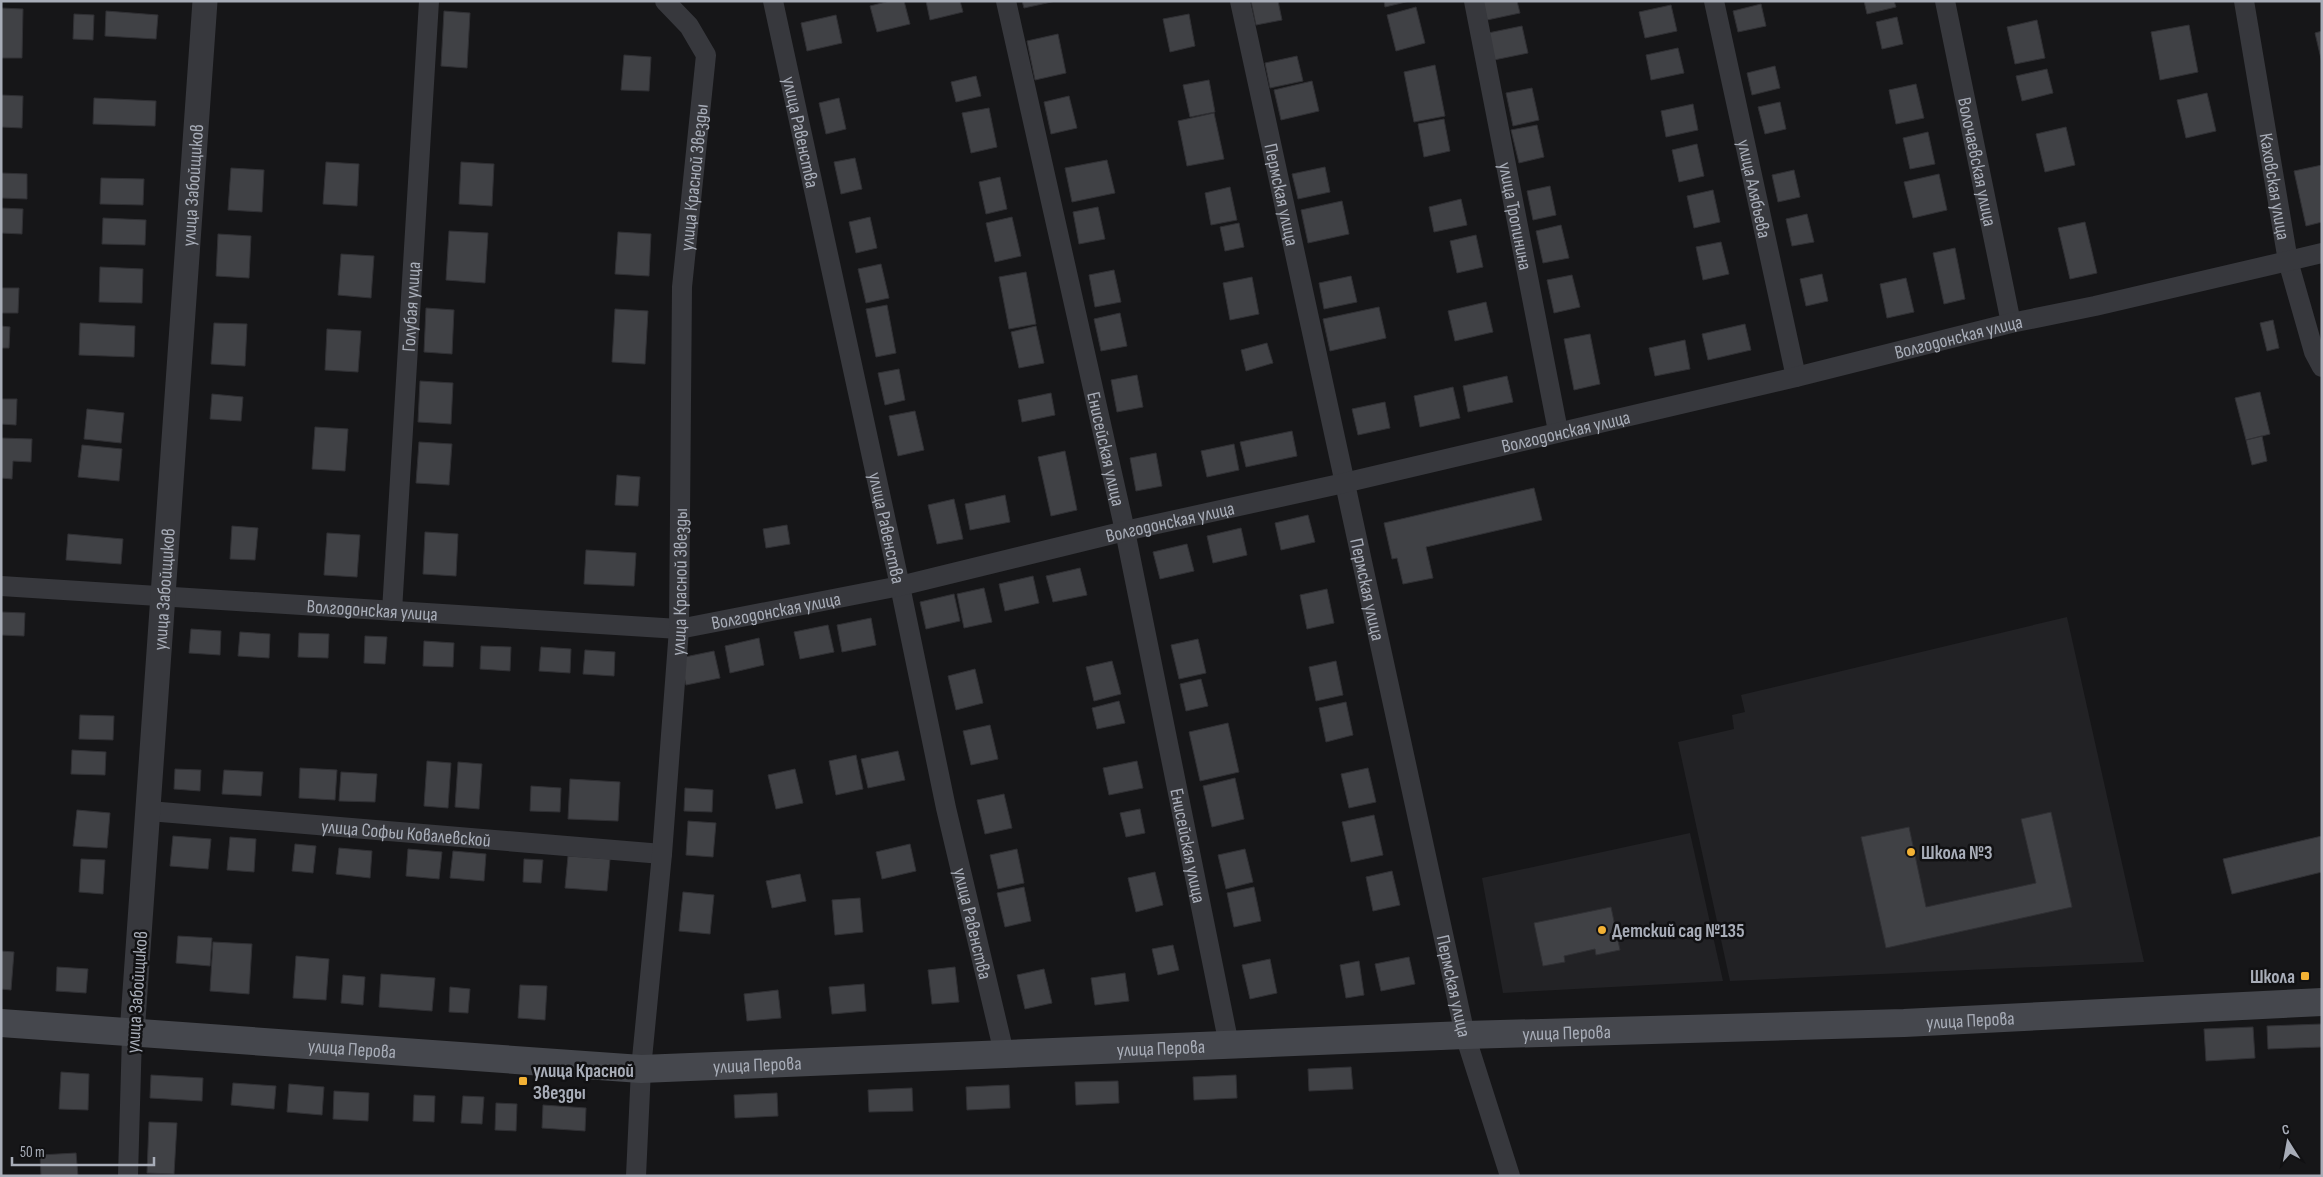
<svg xmlns="http://www.w3.org/2000/svg" width="2323" height="1177" font-family="'Sofia Sans Condensed',sans-serif">
<rect width="100%" height="100%" fill="#161618"/>
<path fill="#222225" d="M 2067,617 L 2144,962 L 1730,981 L 1678,742 L 1734,729 L 1732,715 L 1745,712 L 1741,695 Z
M 1690,833 L 1723,981 L 1503,993 L 1482,878 Z"/>
<path fill="#404145" stroke="#303034" d="M 890,1 L 904,1 L 910,24 L 877,32 L 870,6 Z
M 926,1 L 960,1 L 963,12 L 930,20 Z
M 1022,1 L 1056,1 L 1024,8 Z
M 1251,1 L 1278,1 L 1282,20 L 1256,25 Z
M 1384,1 L 1410,1 L 1385,7 Z
M 1483,1 L 1517,1 L 1520,13 L 1487,20 Z
M 1864,1 L 1894,1 L 1896,7 L 1867,14 Z
M 1761,4 L 1766,26 L 1738,32 L 1733,11 Z
M 1671,5 L 1677,31 L 1645,38 L 1639,12 Z
M 1416,7 L 1425,43 L 1396,51 L 1387,15 Z
M 1,8 L 23,9 L 22,58 L 1,58 Z
M 106,11 L 158,15 L 156,39 L 105,36 Z
M 444,11 L 470,13 L 467,68 L 441,66 Z
M 74,14 L 94,15 L 93,40 L 73,39 Z
M 1189,14 L 1195,46 L 1170,52 L 1163,19 Z
M 836,15 L 842,43 L 807,51 L 801,23 Z
M 1897,17 L 1903,44 L 1882,49 L 1876,22 Z
M 2037,20 L 2045,58 L 2015,64 L 2007,27 Z
M 2189,25 L 2198,72 L 2160,80 L 2151,32 Z
M 1522,26 L 1528,53 L 1494,60 L 1488,33 Z
M 2322,31 L 2322,63 L 2315,33 Z
M 1058,34 L 1066,73 L 1035,80 L 1027,41 Z
M 1678,48 L 1684,73 L 1651,80 L 1646,55 Z
M 624,55 L 651,57 L 649,91 L 621,90 Z
M 1297,56 L 1303,81 L 1270,88 L 1265,63 Z
M 1435,65 L 1445,116 L 1414,122 L 1404,72 Z
M 1775,66 L 1780,88 L 1752,95 L 1747,73 Z
M 2047,69 L 2053,93 L 2022,101 L 2016,76 Z
M 976,76 L 981,96 L 956,102 L 951,82 Z
M 1209,80 L 1215,112 L 1190,117 L 1183,85 Z
M 1312,81 L 1319,111 L 1281,120 L 1274,90 Z
M 1916,84 L 1924,118 L 1896,124 L 1889,90 Z
M 1532,88 L 1539,120 L 1513,126 L 1506,93 Z
M 2207,93 L 2216,131 L 2186,138 L 2177,100 Z
M 1,95 L 23,96 L 22,128 L 1,127 Z
M 1069,96 L 1077,128 L 1051,134 L 1044,102 Z
M 94,98 L 156,101 L 155,126 L 93,124 Z
M 839,98 L 846,129 L 826,134 L 819,103 Z
M 1780,102 L 1786,129 L 1765,134 L 1758,107 Z
M 1693,104 L 1698,130 L 1666,137 L 1661,111 Z
M 989,108 L 997,147 L 971,153 L 962,113 Z
M 1214,113 L 1224,159 L 1187,166 L 1178,121 Z
M 1444,119 L 1450,151 L 1424,157 L 1418,124 Z
M 1537,125 L 1544,157 L 1519,163 L 1511,130 Z
M 2066,127 L 2075,165 L 2045,172 L 2036,134 Z
M 1928,132 L 1935,164 L 1910,169 L 1903,138 Z
M 1697,144 L 1704,176 L 1679,182 L 1672,150 Z
M 855,158 L 862,189 L 841,194 L 834,162 Z
M 1107,160 L 1115,193 L 1072,202 L 1065,168 Z
M 326,162 L 359,164 L 357,206 L 323,204 Z
M 461,162 L 494,164 L 492,206 L 459,204 Z
M 2322,165 L 2322,222 L 2306,226 L 2294,171 Z
M 1325,167 L 1330,192 L 1298,199 L 1292,174 Z
M 231,168 L 264,170 L 262,212 L 228,210 Z
M 1794,170 L 1800,197 L 1778,202 L 1772,175 Z
M 1,173 L 27,174 L 27,199 L 1,198 Z
M 1939,174 L 1947,210 L 1913,218 L 1904,182 Z
M 1000,177 L 1007,209 L 986,214 L 979,182 Z
M 101,178 L 144,179 L 143,205 L 100,204 Z
M 1550,186 L 1556,215 L 1533,220 L 1527,191 Z
M 1230,187 L 1237,220 L 1211,225 L 1205,193 Z
M 1713,190 L 1720,222 L 1694,228 L 1687,196 Z
M 1461,199 L 1467,225 L 1434,232 L 1429,207 Z
M 1342,201 L 1349,234 L 1308,243 L 1301,210 Z
M 1098,207 L 1105,239 L 1079,244 L 1073,212 Z
M 1,208 L 23,209 L 22,234 L 1,233 Z
M 1807,214 L 1814,242 L 1792,246 L 1786,219 Z
M 870,217 L 877,248 L 856,253 L 849,222 Z
M 1012,217 L 1021,256 L 995,262 L 986,223 Z
M 103,218 L 146,220 L 145,245 L 102,244 Z
M 2085,222 L 2097,273 L 2070,279 L 2058,228 Z
M 1239,223 L 1244,247 L 1225,251 L 1220,227 Z
M 1561,225 L 1569,258 L 1543,263 L 1536,231 Z
M 449,231 L 488,233 L 485,283 L 446,280 Z
M 618,232 L 651,234 L 649,276 L 615,274 Z
M 218,234 L 251,236 L 249,278 L 216,276 Z
M 1476,235 L 1483,267 L 1457,273 L 1450,241 Z
M 1721,242 L 1729,274 L 1703,280 L 1696,247 Z
M 1955,248 L 1965,299 L 1944,304 L 1933,253 Z
M 341,254 L 374,256 L 371,298 L 338,295 Z
M 881,264 L 889,298 L 866,303 L 858,269 Z
M 100,267 L 143,269 L 142,303 L 99,302 Z
M 1114,270 L 1121,302 L 1095,307 L 1089,275 Z
M 1026,272 L 1036,324 L 1009,329 L 999,277 Z
M 1822,274 L 1828,301 L 1806,306 L 1800,279 Z
M 1572,275 L 1580,307 L 1554,313 L 1547,280 Z
M 1351,276 L 1357,302 L 1324,309 L 1319,283 Z
M 1252,277 L 1259,314 L 1230,320 L 1223,283 Z
M 1906,278 L 1914,312 L 1887,318 L 1880,284 Z
M 1,288 L 19,288 L 18,313 L 1,313 Z
M 1486,302 L 1493,332 L 1455,341 L 1448,311 Z
M 887,305 L 896,353 L 876,357 L 866,309 Z
M 1379,307 L 1386,338 L 1330,351 L 1323,319 Z
M 426,308 L 454,310 L 452,354 L 424,352 Z
M 615,309 L 648,311 L 645,364 L 612,362 Z
M 1120,313 L 1127,346 L 1101,351 L 1094,319 Z
M 2273,320 L 2279,348 L 2267,351 L 2260,323 Z
M 80,323 L 135,326 L 134,357 L 79,355 Z
M 214,323 L 247,324 L 245,366 L 211,364 Z
M 1745,324 L 1751,350 L 1708,360 L 1702,334 Z
M 1,326 L 10,327 L 9,348 L 1,348 Z
M 1036,326 L 1044,363 L 1019,368 L 1011,332 Z
M 327,329 L 361,331 L 358,372 L 325,370 Z
M 1590,334 L 1600,384 L 1574,390 L 1564,339 Z
M 1685,340 L 1690,369 L 1655,376 L 1649,348 Z
M 1267,343 L 1273,363 L 1246,371 L 1241,350 Z
M 899,369 L 905,400 L 885,405 L 878,373 Z
M 1137,375 L 1143,407 L 1117,412 L 1111,380 Z
M 1507,376 L 1513,402 L 1468,412 L 1463,386 Z
M 420,381 L 453,383 L 451,424 L 418,422 Z
M 1453,387 L 1460,418 L 1420,427 L 1414,396 Z
M 2260,392 L 2270,434 L 2246,440 L 2235,398 Z
M 1051,393 L 1055,415 L 1022,422 L 1018,400 Z
M 212,394 L 243,397 L 241,421 L 210,419 Z
M 1,399 L 17,399 L 16,425 L 1,424 Z
M 1385,402 L 1390,428 L 1358,435 L 1352,409 Z
M 87,409 L 124,413 L 121,443 L 84,439 Z
M 915,411 L 924,450 L 898,456 L 889,416 Z
M 315,427 L 348,429 L 345,471 L 312,469 Z
M 1292,431 L 1297,456 L 1246,467 L 1240,442 Z
M 2262,436 L 2267,461 L 2252,465 L 2246,440 Z
M 1,438 L 32,439 L 31,462 L 13,461 L 12,479 L 1,478 Z
M 419,442 L 452,444 L 449,485 L 416,483 Z
M 1234,444 L 1239,470 L 1207,477 L 1201,451 Z
M 82,445 L 122,449 L 119,481 L 78,477 Z
M 1065,451 L 1077,510 L 1051,516 L 1038,457 Z
M 1156,453 L 1162,486 L 1136,491 L 1130,458 Z
M 617,475 L 640,477 L 638,506 L 615,505 Z
M 1534,488 L 1542,520 L 1426,547 L 1433,578 L 1403,584 L 1397,558 L 1392,559 L 1384,523 Z
M 1005,495 L 1010,522 L 970,530 L 965,504 Z
M 954,499 L 963,539 L 937,544 L 928,505 Z
M 1308,515 L 1315,542 L 1281,550 L 1275,523 Z
M 787,525 L 790,544 L 766,548 L 763,529 Z
M 232,526 L 258,528 L 255,560 L 230,559 Z
M 1241,528 L 1247,555 L 1213,563 L 1207,536 Z
M 425,532 L 458,534 L 456,576 L 423,574 Z
M 327,533 L 360,535 L 357,577 L 324,575 Z
M 68,534 L 123,539 L 121,564 L 66,560 Z
M 1187,544 L 1194,571 L 1160,579 L 1153,552 Z
M 586,550 L 636,553 L 634,586 L 584,584 Z
M 1080,568 L 1087,595 L 1053,602 L 1046,576 Z
M 1033,576 L 1039,603 L 1005,611 L 999,584 Z
M 984,588 L 992,622 L 964,628 L 957,594 Z
M 1327,589 L 1334,623 L 1307,629 L 1300,595 Z
M 954,594 L 960,621 L 926,629 L 920,602 Z
M 1,612 L 25,613 L 24,636 L 1,635 Z
M 871,618 L 876,645 L 842,652 L 837,625 Z
M 828,625 L 834,652 L 800,659 L 794,632 Z
M 191,629 L 221,631 L 220,655 L 189,653 Z
M 240,632 L 270,634 L 269,658 L 238,656 Z
M 299,633 L 329,634 L 328,658 L 298,657 Z
M 365,636 L 387,637 L 385,664 L 364,663 Z
M 759,638 L 764,665 L 730,673 L 725,646 Z
M 1198,639 L 1206,673 L 1179,679 L 1171,645 Z
M 424,641 L 454,643 L 453,667 L 423,666 Z
M 481,646 L 511,647 L 510,671 L 480,669 Z
M 541,647 L 571,649 L 570,673 L 539,671 Z
M 585,650 L 615,652 L 614,676 L 583,674 Z
M 714,651 L 720,678 L 686,685 L 680,658 Z
M 1112,661 L 1121,694 L 1094,701 L 1086,667 Z
M 1336,661 L 1343,695 L 1316,701 L 1309,667 Z
M 975,669 L 983,703 L 956,710 L 948,676 Z
M 1201,679 L 1208,706 L 1186,711 L 1180,684 Z
M 1119,701 L 1125,723 L 1097,729 L 1092,708 Z
M 1346,702 L 1353,735 L 1326,742 L 1319,708 Z
M 80,715 L 114,716 L 113,740 L 79,739 Z
M 1228,723 L 1239,772 L 1200,781 L 1189,732 Z
M 990,725 L 998,759 L 971,765 L 963,731 Z
M 72,750 L 106,752 L 105,775 L 71,774 Z
M 898,751 L 905,780 L 868,788 L 861,759 Z
M 856,755 L 863,789 L 836,795 L 829,761 Z
M 427,761 L 451,763 L 448,808 L 424,806 Z
M 1137,761 L 1143,788 L 1109,795 L 1103,768 Z
M 458,762 L 482,764 L 479,809 L 455,807 Z
M 300,768 L 337,770 L 335,800 L 299,798 Z
M 1368,768 L 1376,802 L 1349,808 L 1341,774 Z
M 175,769 L 201,770 L 200,791 L 174,789 Z
M 795,769 L 803,803 L 776,809 L 768,775 Z
M 224,770 L 263,772 L 261,796 L 222,794 Z
M 341,772 L 377,774 L 375,802 L 339,801 Z
M 1235,778 L 1244,819 L 1212,827 L 1203,786 Z
M 570,779 L 620,782 L 618,821 L 568,819 Z
M 531,786 L 561,788 L 560,812 L 530,811 Z
M 685,788 L 713,790 L 712,812 L 684,811 Z
M 1004,794 L 1012,828 L 985,834 L 977,800 Z
M 1140,809 L 1145,833 L 1126,837 L 1120,813 Z
M 77,810 L 110,813 L 107,848 L 73,846 Z
M 2051,812 L 2072,907 L 1886,948 L 1861,837 L 1909,827 L 1926,907 L 2036,883 L 2021,819 Z
M 1374,815 L 1383,855 L 1351,862 L 1342,822 Z
M 688,821 L 716,823 L 713,857 L 686,855 Z
M 173,836 L 211,839 L 208,869 L 170,866 Z
M 2322,836 L 2322,872 L 2232,894 L 2223,859 Z
M 230,837 L 256,839 L 254,872 L 227,870 Z
M 295,844 L 316,846 L 313,873 L 292,871 Z
M 910,844 L 916,871 L 882,879 L 876,852 Z
M 339,848 L 372,851 L 370,878 L 336,874 Z
M 408,849 L 442,852 L 439,879 L 406,876 Z
M 1017,849 L 1024,883 L 998,889 L 990,855 Z
M 1245,849 L 1253,882 L 1226,889 L 1218,855 Z
M 453,851 L 486,854 L 484,881 L 450,878 Z
M 568,856 L 610,859 L 607,891 L 565,888 Z
M 81,859 L 105,860 L 103,894 L 79,892 Z
M 524,859 L 543,860 L 541,883 L 523,882 Z
M 1392,871 L 1400,905 L 1373,911 L 1366,877 Z
M 1155,872 L 1163,905 L 1136,912 L 1128,878 Z
M 800,874 L 806,901 L 772,908 L 766,881 Z
M 1024,887 L 1031,921 L 1005,927 L 997,893 Z
M 1254,887 L 1261,921 L 1234,927 L 1227,893 Z
M 683,892 L 714,895 L 710,934 L 679,931 Z
M 860,898 L 863,932 L 835,935 L 832,900 Z
M 1611,907 L 1620,950 L 1596,955 L 1595,949 L 1564,956 L 1565,962 L 1543,966 L 1534,923 Z
M 178,936 L 212,938 L 210,966 L 176,963 Z
M 213,942 L 252,944 L 249,994 L 210,991 Z
M 1173,945 L 1179,970 L 1158,975 L 1152,949 Z
M 1,951 L 14,952 L 11,990 L 1,989 Z
M 296,956 L 329,959 L 326,1000 L 293,998 Z
M 1409,957 L 1415,984 L 1381,991 L 1375,964 Z
M 1270,959 L 1277,993 L 1250,999 L 1242,965 Z
M 1359,961 L 1364,995 L 1346,998 L 1340,965 Z
M 57,967 L 88,969 L 86,993 L 56,991 Z
M 955,967 L 959,1002 L 932,1004 L 928,970 Z
M 1044,969 L 1052,1003 L 1025,1009 L 1017,975 Z
M 1125,973 L 1129,1001 L 1095,1005 L 1091,978 Z
M 381,974 L 435,978 L 432,1011 L 379,1007 Z
M 343,975 L 365,977 L 363,1005 L 341,1003 Z
M 864,984 L 866,1011 L 832,1014 L 829,987 Z
M 520,985 L 547,986 L 545,1020 L 518,1018 Z
M 450,987 L 470,989 L 468,1013 L 449,1012 Z
M 778,990 L 781,1018 L 747,1021 L 744,994 Z
M 2322,1024 L 2322,1047 L 2268,1049 L 2267,1026 Z
M 2253,1027 L 2255,1058 L 2206,1061 L 2204,1029 Z
M 1351,1067 L 1353,1089 L 1309,1091 L 1308,1069 Z
M 61,1072 L 89,1074 L 88,1110 L 59,1109 Z
M 151,1075 L 203,1078 L 202,1101 L 150,1098 Z
M 1236,1075 L 1237,1098 L 1194,1100 L 1193,1077 Z
M 1118,1081 L 1119,1103 L 1076,1105 L 1075,1082 Z
M 233,1083 L 276,1086 L 274,1109 L 231,1105 Z
M 289,1084 L 324,1087 L 322,1115 L 287,1112 Z
M 1009,1085 L 1010,1108 L 967,1110 L 966,1087 Z
M 912,1088 L 913,1111 L 869,1112 L 868,1090 Z
M 334,1091 L 369,1093 L 368,1121 L 333,1119 Z
M 777,1093 L 778,1116 L 735,1118 L 734,1095 Z
M 414,1095 L 435,1096 L 434,1122 L 413,1121 Z
M 463,1096 L 484,1097 L 482,1124 L 461,1123 Z
M 496,1103 L 517,1104 L 516,1131 L 495,1130 Z
M 543,1105 L 586,1108 L 585,1131 L 542,1128 Z
M 149,1122 L 177,1123 L 174,1174 L 147,1173 Z
M 76,1153 L 78,1176 L 41,1176 L 40,1155 Z"/>
<g fill="none" stroke-linecap="round" stroke-linejoin="round">
<g stroke="#37383d" stroke-width="20">
<path id="s1" d="M 773,1 L 900,586 L 946,808 L 1004,1053"/>
<path id="s2" d="M 1006,1 L 1125,531 L 1229,1045"/>
<path id="s3" d="M 1240,1 L 1465,1035 L 1510,1176"/>
<path id="s4" d="M 1474,1 L 1558,431"/>
<path id="s5" d="M 1714,1 L 1796,377"/>
<path id="s6" d="M 1945,1 L 2011,323"/>
<path id="s7" d="M 2244,1 L 2288,261 L 2314,352 L 2322,367"/>
<path id="s8" d="M 1,586 L 679,629 L 900,586 L 1125,531 L 1344,483 L 1796,377 L 2011,323 L 2095,306 L 2322,253"/>
<path id="s9" d="M 392,611 L 429,1"/>
<path id="s10" d="M 149,811 L 662,854"/>
<path d="M 128,1176 L 132,1034"/>
<path id="s11" d="M 636,1176 L 641,1069 L 662,854 L 679,629 L 682,287 L 706,55 L 689,26 L 665,1"/>
</g>
<path stroke="#37383d" stroke-width="25" id="s12" d="M 132,1034 L 205,1"/>
<path stroke="#45474d" stroke-width="28" id="s13" d="M 1,1023 L 641,1069 L 1465,1035 L 1904,1023 L 2322,1002"/>
</g>
<g fill="#f2b134" stroke="#111113" stroke-width="2">
<circle cx="1911" cy="852" r="5"/>
<circle cx="1602" cy="930" r="5"/>
<rect x="2300" y="971" width="10" height="10" rx="2.5"/>
<rect x="518" y="1076" width="10" height="10" rx="2.5"/>
</g>
<g text-anchor="middle" stroke-width="5" stroke-linejoin="round" paint-order="stroke">
<g font-size="19" fill="#a8adb8" stroke="#111113">
<text dy="7" stroke="none"><textPath href="#s1" startOffset="134">улица Равенства</textPath></text>
<text dy="7" stroke="none"><textPath href="#s6" startOffset="164">Волочаевская улица</textPath></text>
<text dy="7" stroke="none"><textPath href="#s11" startOffset="1001">улица Красной Звезды</textPath></text>
<text dy="7" stroke="none"><textPath href="#s12" startOffset="851">улица Забойщиков</textPath></text>
<text dy="7" stroke="none"><textPath href="#s7" startOffset="188">Каховская улица</textPath></text>
<text dy="7" stroke="none"><textPath href="#s5" startOffset="192">улица Алябьева</textPath></text>
<text dy="7" stroke="none"><textPath href="#s3" startOffset="198">Пермская улица</textPath></text>
<text dy="7" stroke="none"><textPath href="#s4" startOffset="219">улица Тропинина</textPath></text>
<text dy="7" stroke="none"><textPath href="#s9" startOffset="305">Голубая улица</textPath></text>
<text dy="7" stroke="none"><textPath href="#s8" startOffset="1992">Волгодонская улица</textPath></text>
<text dy="7" stroke="none"><textPath href="#s8" startOffset="1588">Волгодонская улица</textPath></text>
<text dy="7" stroke="none"><textPath href="#s2" startOffset="459">Енисейская улица</textPath></text>
<text dy="7" stroke="none"><textPath href="#s8" startOffset="1182">Волгодонская улица</textPath></text>
<text dy="7" stroke="none"><textPath href="#s1" startOffset="539">улица Равенства</textPath></text>
<text dy="7" stroke="none"><textPath href="#s11" startOffset="596">улица Красной Звезды</textPath></text>
<text dy="7" stroke="none"><textPath href="#s12" startOffset="446">улица Забойщиков</textPath></text>
<text dy="7" stroke="none"><textPath href="#s3" startOffset="602">Пермская улица</textPath></text>
<text dy="7" stroke="none"><textPath href="#s8" startOffset="372">Волгодонская улица</textPath></text>
<text dy="7" stroke="none"><textPath href="#s8" startOffset="778">Волгодонская улица</textPath></text>
<text dy="7" stroke="none"><textPath href="#s10" startOffset="258">улица Софьи Ковалевской</textPath></text>
<text dy="7" stroke="none"><textPath href="#s2" startOffset="864">Енисейская улица</textPath></text>
<text dy="7" stroke="none"><textPath href="#s1" startOffset="944">улица Равенства</textPath></text>
<text dy="7" stroke="none"><textPath href="#s3" startOffset="1008">Пермская улица</textPath></text>
<text transform="translate(136 992) rotate(-86)" y="7">улица Забойщиков</text>
<text dy="7" stroke="none"><textPath href="#s13" startOffset="1972">улица Перова</textPath></text>
<text dy="7" stroke="none"><textPath href="#s13" startOffset="1568">улица Перова</textPath></text>
<text dy="7" stroke="none"><textPath href="#s13" startOffset="1162">улица Перова</textPath></text>
<text dy="7" stroke="none"><textPath href="#s13" startOffset="352">улица Перова</textPath></text>
<text dy="7" stroke="none"><textPath href="#s13" startOffset="758">улица Перова</textPath></text>
</g>
<g font-size="19" font-weight="bold" fill="#a8adb8" stroke="#111113" text-anchor="start">
<text x="1921" y="859">Школа №3</text>
<text x="1612" y="937">Детский сад №135</text>
<text x="2295" y="983" text-anchor="end">Школа</text>
<text x="533" y="1077">улица Красной<tspan x="533" dy="22">Звезды</tspan></text>
</g>
</g>
<rect width="2323" height="1177" fill="none" stroke="#a8adb8" stroke-width="5"/>
<g transform="translate(2288 1142) rotate(349)" stroke="#111113" stroke-width="4" paint-order="stroke">
<path d="M0-4L9 19L0 12L-9 19Z" fill="#a8adb8"/>
<text y="-8" font-size="14" font-weight="bold" text-anchor="middle" fill="#a8adb8">С</text>
</g>
<path d="M12 1157v8h142v-8" fill="none" stroke="#a8adb8" stroke-width="2.5"/>
<text x="20" y="1157" font-size="15" fill="#a8adb8" stroke="#111113" stroke-width="4" paint-order="stroke">50 m</text>
</svg>
